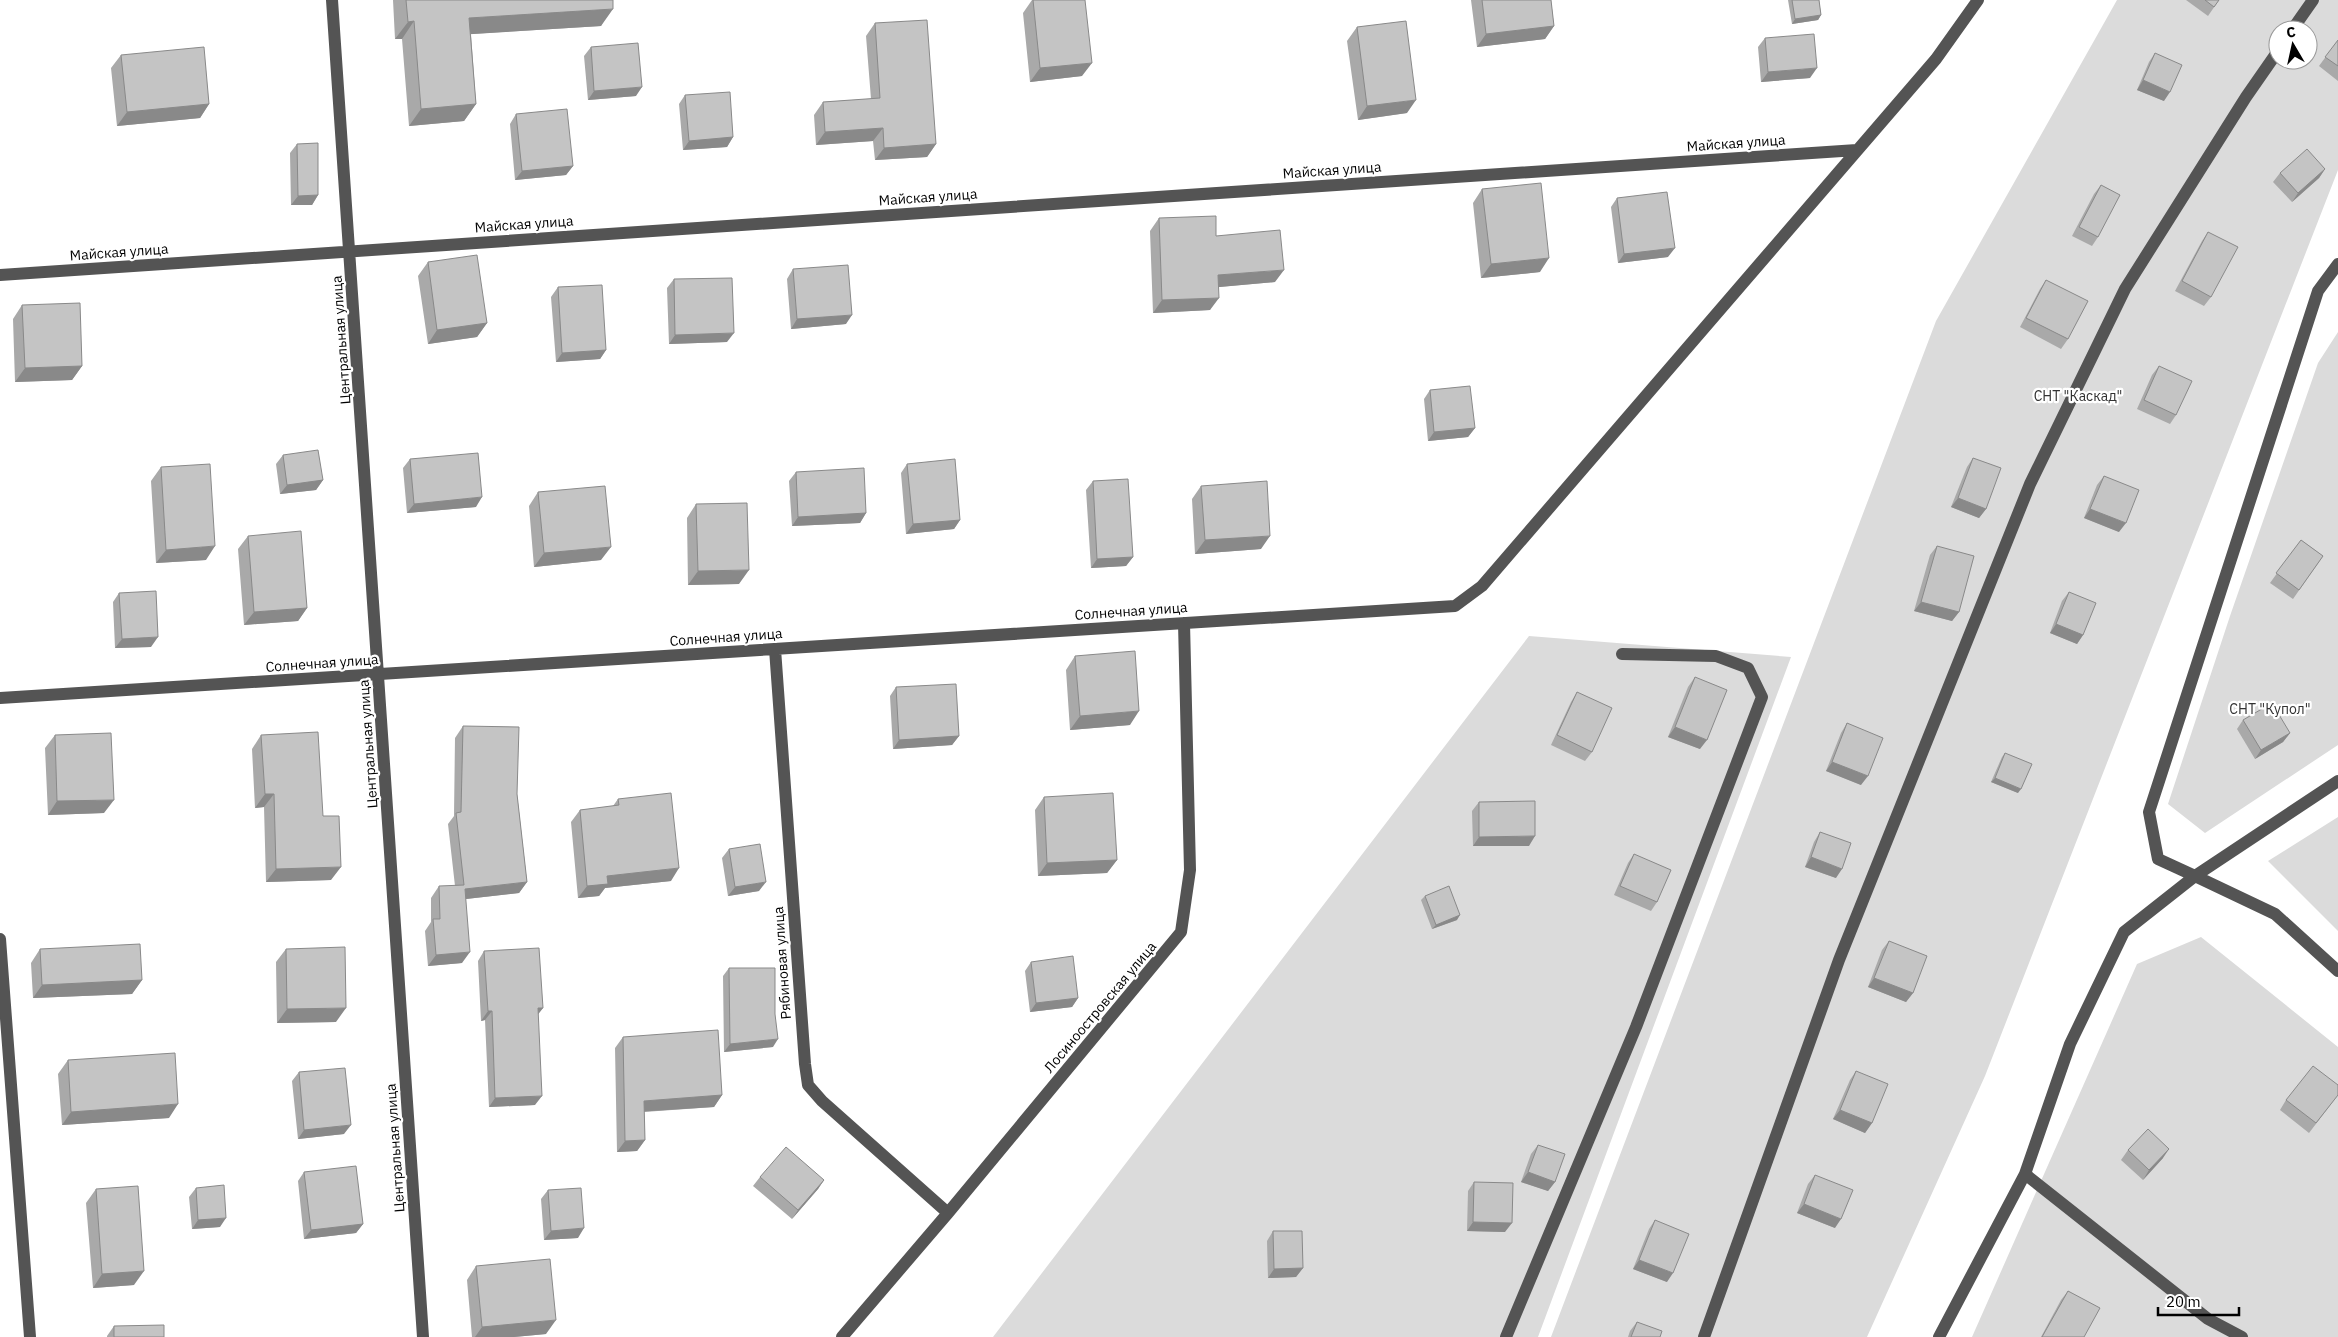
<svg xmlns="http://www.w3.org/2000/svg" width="2338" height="1337" font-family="'IBM Plex Sans',sans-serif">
<rect width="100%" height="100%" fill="#fff"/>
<path fill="#dbdbdb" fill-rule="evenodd" d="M 2117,0 L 2338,0 L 2338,170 L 1985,1076 L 1867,1337 L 1551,1337 L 1936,321 ZM 2278,30 L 2308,30 L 2308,60 L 2278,60 Z
M 2338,332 L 2338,745 L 2205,833 L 2168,804 L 2230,616 L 2318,363 Z
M 1529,636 L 1791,657 L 1538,1337 L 993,1337 Z
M 2338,817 L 2338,931 L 2268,861 Z
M 2201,937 L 2338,1047 L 2338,1337 L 1972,1337 L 2137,964 Z"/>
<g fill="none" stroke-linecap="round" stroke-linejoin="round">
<path stroke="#545454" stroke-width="12" d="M 332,0 L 423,1337
M 2292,30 L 2313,0
M 0,275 L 1857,150
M 775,649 L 805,1064 L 808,1085 L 822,1101 L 948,1213
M 0,698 L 1455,606 L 1482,586 L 1936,59 L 1978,0
M 2195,876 L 2275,914 L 2338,971
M 2195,876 L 2338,781
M 0,939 L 30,1337
M 2025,1174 L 2208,1319 L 2242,1337
M 842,1337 L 948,1213 L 1181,932 L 1190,870 L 1184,623
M 1506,1337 L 1636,1027 L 1762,697 L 1748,668 L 1716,656 L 1622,654
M 1704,1337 L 1839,960 L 2030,484 L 2125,289 L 2246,97 L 2278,51
M 1939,1337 L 2025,1174 L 2070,1044 L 2124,932 L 2195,876 L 2158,859 L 2149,812 L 2318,291 L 2338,264"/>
</g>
<path fill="#a9a9a9" d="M 393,0 L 613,0 L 601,26 L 471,34 L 476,104 L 464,121 L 409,126 L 402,39 L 395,39 Z
M 1032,0 L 1085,0 L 1082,76 L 1030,82 L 1023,13 Z
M 1471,0 L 1551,0 L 1554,26 L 1545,39 L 1477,47 Z
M 1788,0 L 1819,0 L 1821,15 L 1818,20 L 1792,24 Z
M 2186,0 L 2219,0 L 2208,16 Z
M 875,23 L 936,144 L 927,157 L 875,160 L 873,141 L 816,145 L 814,115 L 823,102 L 871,99 L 866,36 Z
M 1357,27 L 1407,113 L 1358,120 L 1347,41 Z
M 1765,38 L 1810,78 L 1761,82 L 1758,47 Z
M 2338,40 L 2338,81 L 2319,66 Z
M 591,47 L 636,96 L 588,100 L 584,56 Z
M 2155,53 L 2164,101 L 2137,90 L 2149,62 Z
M 121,55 L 209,104 L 200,118 L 117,126 L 111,68 Z
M 685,95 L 733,137 L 727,147 L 683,150 L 679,104 Z
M 516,114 L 573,166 L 566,175 L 515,180 L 510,124 Z
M 297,144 L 318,195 L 312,205 L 291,205 L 290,153 Z
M 2325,169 L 2319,178 L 2292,202 L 2273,182 L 2280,173 Z
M 2101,185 L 2098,237 L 2092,246 L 2072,236 L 2094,194 Z
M 1482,189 L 1540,272 L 1481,278 L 1473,203 Z
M 1617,198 L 1668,257 L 1618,263 L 1611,207 Z
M 1159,218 L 1216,236 L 1275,282 L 1218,287 L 1210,310 L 1153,313 L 1150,231 Z
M 2208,232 L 2211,297 L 2204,306 L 2175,291 L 2202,241 Z
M 428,262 L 487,323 L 477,337 L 428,344 L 418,276 Z
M 793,269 L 846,324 L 791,329 L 787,279 Z
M 674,279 L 727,342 L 669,344 L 667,288 Z
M 2046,280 L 2068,339 L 2061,349 L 2020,327 L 2040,289 Z
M 558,287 L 606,350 L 600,359 L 556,362 L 551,297 Z
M 22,305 L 82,366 L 72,380 L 15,382 L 13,319 Z
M 2159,366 L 2176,415 L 2170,424 L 2137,409 L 2152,375 Z
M 1430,390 L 1475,428 L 1468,437 L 1428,441 L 1424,399 Z
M 283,455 L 323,480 L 316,490 L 280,494 L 276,464 Z
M 1973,458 L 1986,509 L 1979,518 L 1951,507 L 1967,467 Z
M 410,459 L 476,507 L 407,513 L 403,468 Z
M 907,464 L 960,520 L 954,529 L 906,534 L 901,473 Z
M 161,467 L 206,560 L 156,563 L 151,481 Z
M 796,472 L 866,513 L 860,523 L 792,526 L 789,481 Z
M 2104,476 L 2119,532 L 2084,518 L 2097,485 Z
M 1093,481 L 1133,557 L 1126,566 L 1091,568 L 1086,490 Z
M 1201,486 L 1261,549 L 1195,554 L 1192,499 Z
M 538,492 L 601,560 L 534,567 L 529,506 Z
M 696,504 L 739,584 L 688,585 L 687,518 Z
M 248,536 L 307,608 L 298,621 L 244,625 L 238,549 Z
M 2301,540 L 2323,556 L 2293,599 L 2270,583 Z
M 1937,546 L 1959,612 L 1952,621 L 1914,611 L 1930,555 Z
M 2069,592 L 2083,635 L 2077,644 L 2050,633 L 2062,601 Z
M 119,593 L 151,647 L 115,648 L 113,602 Z
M 1075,656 L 1130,725 L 1070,730 L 1066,670 Z
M 1695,677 L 1700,749 L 1668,737 L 1688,687 Z
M 896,687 L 959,736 L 952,745 L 893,749 L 890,696 Z
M 1577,692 L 1592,752 L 1585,761 L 1551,745 L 1571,702 Z
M 2243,720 L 2290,733 L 2283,742 L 2255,759 L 2237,729 Z
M 1847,723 L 1861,785 L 1826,771 L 1841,733 Z
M 463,726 L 517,794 L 527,882 L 519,893 L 466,899 L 462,963 L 428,966 L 425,931 L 431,922 L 431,898 L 439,886 L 455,886 L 448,824 L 454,816 L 455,738 Z
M 55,735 L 104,813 L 48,815 L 45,748 Z
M 261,735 L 323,816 L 331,880 L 266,882 L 264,807 L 255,808 L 252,749 Z
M 2005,753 L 2018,793 L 1991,782 L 2002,757 Z
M 1044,797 L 1117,860 L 1107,873 L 1038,876 L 1035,810 Z
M 618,799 L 671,881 L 605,888 L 599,896 L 578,898 L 571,822 L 580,810 L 613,806 Z
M 1479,802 L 1529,846 L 1473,846 L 1472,811 Z
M 1820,832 L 1836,878 L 1805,867 L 1814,842 Z
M 729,849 L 759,891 L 728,896 L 722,858 Z
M 1634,854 L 1657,902 L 1651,911 L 1614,895 L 1628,863 Z
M 1425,896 L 1457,920 L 1432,929 L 1421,900 Z
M 1889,941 L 1913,993 L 1906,1002 L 1868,987 L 1882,950 Z
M 40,949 L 142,980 L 132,994 L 33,998 L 31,963 Z
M 286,949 L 336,1022 L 277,1023 L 276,962 Z
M 484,951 L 543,1008 L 538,1014 L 535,1105 L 489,1107 L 485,1020 L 481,1021 L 478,961 Z
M 1031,962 L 1078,998 L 1072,1007 L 1030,1012 L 1025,971 Z
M 729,968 L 773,1047 L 724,1052 L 723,976 Z
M 623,1037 L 722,1095 L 714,1107 L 644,1112 L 645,1140 L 637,1151 L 617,1152 L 615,1048 Z
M 68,1060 L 169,1118 L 62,1125 L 58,1074 Z
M 1856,1071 L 1872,1123 L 1865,1133 L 1833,1119 L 1850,1080 Z
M 299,1072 L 344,1134 L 298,1139 L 292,1081 Z
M 2338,1095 L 2309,1133 L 2280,1110 L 2286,1100 Z
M 1538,1145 L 1555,1182 L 1548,1191 L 1521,1182 L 1531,1154 Z
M 2128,1150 L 2163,1158 L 2143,1180 L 2121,1160 Z
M 304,1172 L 363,1224 L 356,1233 L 304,1239 L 298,1181 Z
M 1815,1175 L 1835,1228 L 1797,1213 L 1808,1184 Z
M 760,1177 L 824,1180 L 818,1189 L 792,1219 L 753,1186 Z
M 1474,1182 L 1505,1232 L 1467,1231 L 1468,1191 Z
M 196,1188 L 220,1227 L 192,1229 L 189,1197 Z
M 96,1189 L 134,1285 L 93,1288 L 86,1203 Z
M 548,1190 L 578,1238 L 544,1240 L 541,1199 Z
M 1655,1220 L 1667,1282 L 1633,1269 L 1649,1229 Z
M 1273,1231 L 1303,1268 L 1296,1277 L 1268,1278 L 1267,1241 Z
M 476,1266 L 546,1334 L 514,1337 L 472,1337 L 467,1280 Z
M 2068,1291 L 2084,1337 L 2041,1337 L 2061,1300 Z
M 1637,1322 L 1660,1337 L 1628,1337 L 1630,1331 Z
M 114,1326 L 164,1337 L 107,1337 L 107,1336 Z"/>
<path fill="#898989" d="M 613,9 L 601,26 L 457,35 L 469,18 Z
M 1821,15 L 1818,20 L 1792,24 L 1795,19 Z
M 414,21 L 402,39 L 395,39 L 408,22 Z
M 1554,26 L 1545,39 L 1477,47 L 1486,34 Z
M 1092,63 L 1082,76 L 1030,82 L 1040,68 Z
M 1817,68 L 1810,78 L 1761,82 L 1768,72 Z
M 2143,80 L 2170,92 L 2164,101 L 2137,90 Z
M 642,87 L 636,96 L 588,100 L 594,91 Z
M 1416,100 L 1407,113 L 1358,120 L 1367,106 Z
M 209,104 L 200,118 L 117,126 L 127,112 Z
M 476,104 L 464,121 L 409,126 L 421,109 Z
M 883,128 L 873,141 L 816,145 L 825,132 Z
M 733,137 L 727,147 L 683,150 L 689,141 Z
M 936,144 L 927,157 L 875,160 L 884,148 Z
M 573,166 L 566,175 L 515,180 L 522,171 Z
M 2325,169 L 2319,178 L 2292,202 L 2298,193 Z
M 318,195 L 312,205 L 291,205 L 298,196 Z
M 1675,248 L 1668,257 L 1618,263 L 1624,254 Z
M 1549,258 L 1540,272 L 1481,278 L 1491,264 Z
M 1284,270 L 1275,282 L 1209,288 L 1218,275 Z
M 1219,298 L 1210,310 L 1153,313 L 1162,300 Z
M 852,315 L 846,324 L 791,329 L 797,319 Z
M 487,323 L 477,337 L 428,344 L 437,330 Z
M 734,333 L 727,342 L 669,344 L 675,335 Z
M 606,350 L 600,359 L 556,362 L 562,353 Z
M 82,366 L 72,380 L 15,382 L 25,368 Z
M 1475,428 L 1468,437 L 1428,441 L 1434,432 Z
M 323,480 L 316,490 L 280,494 L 287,485 Z
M 482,497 L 476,507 L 407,513 L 414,504 Z
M 1958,498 L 1986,509 L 1979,518 L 1951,507 Z
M 2090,509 L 2126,523 L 2119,532 L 2084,518 Z
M 866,513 L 860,523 L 792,526 L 798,517 Z
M 960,520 L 954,529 L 906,534 L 913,524 Z
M 1270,536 L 1261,549 L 1195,554 L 1205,540 Z
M 215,546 L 206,560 L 156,563 L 166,550 Z
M 611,547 L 601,560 L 534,567 L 544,553 Z
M 1133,557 L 1126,566 L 1091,568 L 1097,559 Z
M 749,570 L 739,584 L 688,585 L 698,571 Z
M 1921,602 L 1959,612 L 1952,621 L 1914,611 Z
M 307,608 L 298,621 L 244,625 L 254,612 Z
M 2056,624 L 2083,635 L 2077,644 L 2050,633 Z
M 158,637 L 151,647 L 115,648 L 122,639 Z
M 1139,711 L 1130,725 L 1070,730 L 1080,716 Z
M 1675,727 L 1707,740 L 1700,749 L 1668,737 Z
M 2290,733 L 2283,742 L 2255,759 L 2261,750 Z
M 959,736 L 952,745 L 893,749 L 899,740 Z
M 1832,762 L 1868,776 L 1861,785 L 1826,771 Z
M 1995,778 L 2021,789 L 2018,793 L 1991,782 Z
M 265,794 L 274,794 L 264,807 L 255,808 Z
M 114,800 L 104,813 L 48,815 L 57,801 Z
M 1535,836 L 1529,846 L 1473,846 L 1479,837 Z
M 1811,857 L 1842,869 L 1836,878 L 1805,867 Z
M 1117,860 L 1107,873 L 1038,876 L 1047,863 Z
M 341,867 L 331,880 L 266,882 L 276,869 Z
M 679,868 L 671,881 L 605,888 L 599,896 L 578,898 L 587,886 L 607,876 Z
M 527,882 L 519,893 L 457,900 L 465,889 Z
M 766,882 L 759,891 L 728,896 L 735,887 Z
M 1460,915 L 1457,920 L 1432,929 L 1436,925 Z
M 470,952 L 462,963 L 428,966 L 436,955 Z
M 1874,978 L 1913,993 L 1906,1002 L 1868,987 Z
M 142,980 L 132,994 L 33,998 L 42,985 Z
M 1078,998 L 1072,1007 L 1030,1012 L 1036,1003 Z
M 346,1008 L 336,1022 L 277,1023 L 287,1009 Z
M 538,1008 L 543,1008 L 536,1017 Z
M 488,1011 L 492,1011 L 485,1020 L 481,1021 Z
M 778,1039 L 773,1047 L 724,1052 L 730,1044 Z
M 722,1095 L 714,1107 L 636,1112 L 644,1101 Z
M 542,1096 L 535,1105 L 489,1107 L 495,1098 Z
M 178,1104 L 169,1118 L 62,1125 L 71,1112 Z
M 1840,1110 L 1872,1123 L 1865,1133 L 1833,1119 Z
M 351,1125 L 344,1134 L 298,1139 L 304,1130 Z
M 645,1140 L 637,1151 L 617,1152 L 625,1141 Z
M 2169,1149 L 2163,1158 L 2143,1180 L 2149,1170 Z
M 1528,1172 L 1555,1182 L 1548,1191 L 1521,1182 Z
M 824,1180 L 818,1189 L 792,1219 L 798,1210 Z
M 1804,1204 L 1841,1219 L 1835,1228 L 1797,1213 Z
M 226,1218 L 220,1227 L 192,1229 L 198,1220 Z
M 1473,1222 L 1512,1223 L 1505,1232 L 1467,1231 Z
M 363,1224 L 356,1233 L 304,1239 L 311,1230 Z
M 584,1228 L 578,1238 L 544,1240 L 551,1231 Z
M 1639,1260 L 1673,1273 L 1667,1282 L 1633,1269 Z
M 1303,1268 L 1296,1277 L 1268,1278 L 1274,1269 Z
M 144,1271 L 134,1285 L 93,1288 L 102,1274 Z
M 556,1320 L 546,1334 L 514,1337 L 475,1337 L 482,1327 Z"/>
<path fill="#c4c4c4" stroke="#898989" d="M 406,0 L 613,0 L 613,9 L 469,18 L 476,104 L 421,109 L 414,21 L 408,22 Z
M 1033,0 L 1085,0 L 1092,63 L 1040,68 Z
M 1482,0 L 1551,0 L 1554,26 L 1486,34 Z
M 1792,0 L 1819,0 L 1821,15 L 1795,19 Z
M 2205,0 L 2219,0 L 2214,7 Z
M 927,20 L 936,144 L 884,148 L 883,128 L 825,132 L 823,102 L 880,98 L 875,23 Z
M 1406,21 L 1416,100 L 1367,106 L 1357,27 Z
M 1814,34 L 1817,68 L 1768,72 L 1765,38 Z
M 2338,40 L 2338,66 L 2325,57 Z
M 638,43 L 642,87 L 594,91 L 591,47 Z
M 204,47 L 209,104 L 127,112 L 121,55 Z
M 2155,53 L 2182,65 L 2170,92 L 2143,80 Z
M 730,92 L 733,137 L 689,141 L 685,95 Z
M 567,109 L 573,166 L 522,171 L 516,114 Z
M 318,143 L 318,195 L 298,196 L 297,144 Z
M 2307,149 L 2325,169 L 2298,193 L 2280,173 Z
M 1541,183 L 1549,258 L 1491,264 L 1482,189 Z
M 2101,185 L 2120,195 L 2098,237 L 2079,227 Z
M 1667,192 L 1675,248 L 1624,254 L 1617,198 Z
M 1216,216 L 1216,236 L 1280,230 L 1284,270 L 1218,275 L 1219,298 L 1162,300 L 1159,218 Z
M 2208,232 L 2238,247 L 2211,297 L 2182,281 Z
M 477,255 L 487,323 L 437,330 L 428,262 Z
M 848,265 L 852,315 L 797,319 L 793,269 Z
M 732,278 L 734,333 L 675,335 L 674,279 Z
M 2046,280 L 2088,301 L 2068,339 L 2026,318 Z
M 602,285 L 606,350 L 562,353 L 558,287 Z
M 80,303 L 82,366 L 25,368 L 22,305 Z
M 2159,366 L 2192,381 L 2176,415 L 2144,400 Z
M 1470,386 L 1475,428 L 1434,432 L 1430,390 Z
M 318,450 L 323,480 L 287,485 L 283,455 Z
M 478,453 L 482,497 L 414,504 L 410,459 Z
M 1973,458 L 2001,468 L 1986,509 L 1958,498 Z
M 955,459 L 960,520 L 913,524 L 907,464 Z
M 210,464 L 215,546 L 166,550 L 161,467 Z
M 864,468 L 866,513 L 798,517 L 796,472 Z
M 2104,476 L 2139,490 L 2126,523 L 2090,509 Z
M 1128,479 L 1133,557 L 1097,559 L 1093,481 Z
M 1267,481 L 1270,536 L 1205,540 L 1201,486 Z
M 605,486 L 611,547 L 544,553 L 538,492 Z
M 747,503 L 749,570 L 698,571 L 696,504 Z
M 301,531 L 307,608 L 254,612 L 248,536 Z
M 2301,540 L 2323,556 L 2299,590 L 2276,573 Z
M 1937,546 L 1974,556 L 1959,612 L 1921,602 Z
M 156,591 L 158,637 L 122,639 L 119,593 Z
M 2069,592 L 2096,603 L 2083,635 L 2056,624 Z
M 1135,651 L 1139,711 L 1080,716 L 1075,656 Z
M 1695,677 L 1727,690 L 1707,740 L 1675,727 Z
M 956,684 L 959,736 L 899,740 L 896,687 Z
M 1577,692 L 1612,708 L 1592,752 L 1557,735 Z
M 2272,703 L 2290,733 L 2261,750 L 2243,720 Z
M 1847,723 L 1883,738 L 1868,776 L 1832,762 Z
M 463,726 L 519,727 L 517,794 L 527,882 L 465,889 L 470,952 L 436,955 L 433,919 L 440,919 L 439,886 L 464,885 L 456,813 L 461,812 Z
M 318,732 L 323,816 L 339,816 L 341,867 L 276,869 L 274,794 L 265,794 L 261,735 Z
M 111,733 L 114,800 L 57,801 L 55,735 Z
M 2005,753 L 2032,764 L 2021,789 L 1995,778 Z
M 671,793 L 679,868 L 607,876 L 608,884 L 587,886 L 580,810 L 619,805 L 618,799 Z
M 1113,793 L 1117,860 L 1047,863 L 1044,797 Z
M 1535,801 L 1535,836 L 1479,837 L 1479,802 Z
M 1820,832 L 1851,843 L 1842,869 L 1811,857 Z
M 760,844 L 766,882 L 735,887 L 729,849 Z
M 1634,854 L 1671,870 L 1657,902 L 1620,886 Z
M 1449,886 L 1460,915 L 1436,925 L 1425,896 Z
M 1889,941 L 1927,956 L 1913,993 L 1874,978 Z
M 140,944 L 142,980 L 42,985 L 40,949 Z
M 345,947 L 346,1008 L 287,1009 L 286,949 Z
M 539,948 L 543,1008 L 538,1008 L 542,1096 L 495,1098 L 492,1011 L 488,1011 L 484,951 Z
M 1073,956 L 1078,998 L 1036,1003 L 1031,962 Z
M 729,968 L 775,968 L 775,1014 L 778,1039 L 730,1044 Z
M 718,1030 L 722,1095 L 644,1101 L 645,1140 L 625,1141 L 623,1037 Z
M 175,1053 L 178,1104 L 71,1112 L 68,1060 Z
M 2313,1066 L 2338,1085 L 2338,1095 L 2316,1123 L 2286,1100 Z
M 345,1068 L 351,1125 L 304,1130 L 299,1072 Z
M 1856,1071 L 1888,1084 L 1872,1123 L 1840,1110 Z
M 2148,1129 L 2169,1149 L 2149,1170 L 2128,1150 Z
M 1538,1145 L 1565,1154 L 1555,1182 L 1528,1172 Z
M 786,1147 L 824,1180 L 798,1210 L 760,1177 Z
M 356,1166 L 363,1224 L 311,1230 L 304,1172 Z
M 1815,1175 L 1853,1190 L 1841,1219 L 1804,1204 Z
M 1474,1182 L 1513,1183 L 1512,1223 L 1473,1222 Z
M 224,1185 L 226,1218 L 198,1220 L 196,1188 Z
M 138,1186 L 144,1271 L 102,1274 L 96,1189 Z
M 581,1188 L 584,1228 L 551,1231 L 548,1190 Z
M 1655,1220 L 1689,1234 L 1673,1273 L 1639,1260 Z
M 1273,1231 L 1302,1231 L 1303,1268 L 1274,1269 Z
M 550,1259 L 556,1320 L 482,1327 L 476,1266 Z
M 2068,1291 L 2100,1308 L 2084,1337 L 2042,1337 Z
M 1637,1322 L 1662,1331 L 1660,1337 L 1631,1337 Z
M 164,1325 L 164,1337 L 114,1337 L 114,1326 Z"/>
<g text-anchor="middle" stroke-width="4.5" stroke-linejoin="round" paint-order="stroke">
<g font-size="14" fill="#000" stroke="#fff">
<text transform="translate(1736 143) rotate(-4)" y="5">Майская улица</text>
<text transform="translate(1332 170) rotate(-4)" y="5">Майская улица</text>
<text transform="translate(928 197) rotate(-4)" y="5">Майская улица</text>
<text transform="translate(524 224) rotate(-4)" y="5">Майская улица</text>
<text transform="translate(119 252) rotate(-4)" y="5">Майская улица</text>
<text transform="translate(341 340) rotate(-94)" y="5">Центральная улица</text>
<text transform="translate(1131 611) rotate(-4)" y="5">Солнечная улица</text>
<text transform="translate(726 637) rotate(-4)" y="5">Солнечная улица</text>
<text transform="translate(322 663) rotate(-4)" y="5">Солнечная улица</text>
<text transform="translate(368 744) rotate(-94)" y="5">Центральная улица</text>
<text transform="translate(782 963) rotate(-94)" y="5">Рябиновая улица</text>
<text transform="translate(1100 1007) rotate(-50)" y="5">Лосиноостровская улица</text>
<text transform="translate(395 1148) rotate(-94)" y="5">Центральная улица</text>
</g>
<g font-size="14" fill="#323232" stroke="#fff">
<text x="2078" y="401">СНТ "Каскад"</text>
<text x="2270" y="714">СНТ "Купол"</text>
</g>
</g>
<g transform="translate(2293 45) rotate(351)"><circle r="24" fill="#ffffff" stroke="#999999"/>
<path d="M0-4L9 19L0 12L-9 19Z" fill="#000000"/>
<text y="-8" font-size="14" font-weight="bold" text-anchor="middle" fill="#000000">С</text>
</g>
<path d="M2158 1307v8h81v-8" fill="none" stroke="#000000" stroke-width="2.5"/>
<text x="2166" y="1307" font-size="15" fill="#000000" stroke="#ffffff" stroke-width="4" paint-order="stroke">20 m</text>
</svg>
